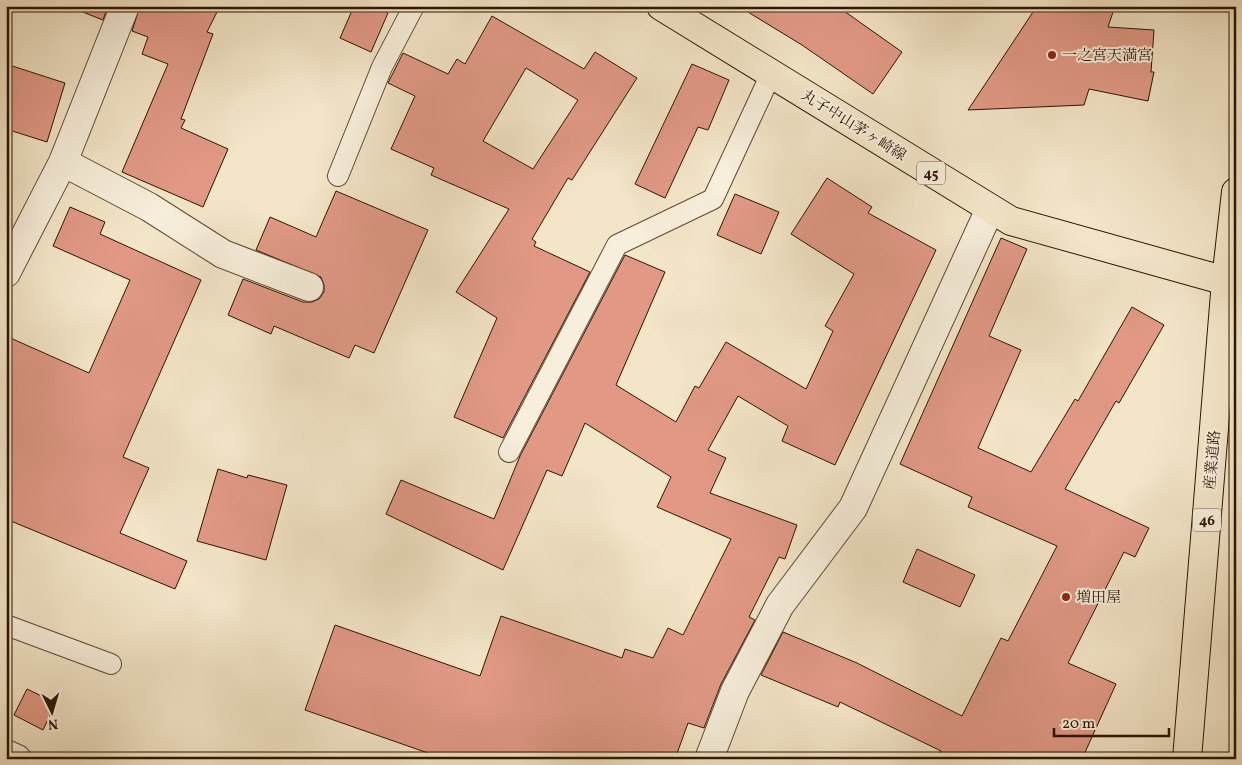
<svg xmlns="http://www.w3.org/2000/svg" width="1242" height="765" font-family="Vollkorn,'Noto Serif JP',serif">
<rect width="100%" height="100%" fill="#f3e5c8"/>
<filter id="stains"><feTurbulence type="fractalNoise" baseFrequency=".004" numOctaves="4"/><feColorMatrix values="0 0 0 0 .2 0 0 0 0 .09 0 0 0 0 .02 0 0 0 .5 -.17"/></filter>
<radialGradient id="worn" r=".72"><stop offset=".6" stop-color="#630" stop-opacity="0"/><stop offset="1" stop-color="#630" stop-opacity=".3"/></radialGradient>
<path fill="#e19986" stroke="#2c1500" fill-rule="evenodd" d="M 76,6 L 108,6 L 103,20 L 75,9 Z
M 140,6 L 220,6 L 207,32 L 213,34 L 181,119 L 185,120 L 181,128 L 228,149 L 203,207 L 122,172 L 168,64 L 142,54 L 148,37 L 132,31 Z
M 354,6 L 371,6 L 388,13 L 371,52 L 340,38 Z
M 738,6 L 837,6 L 902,52 L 873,94 L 802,45 Z
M 1037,6 L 1115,6 L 1108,27 L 1154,30 L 1151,72 L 1154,72 L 1148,101 L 1089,89 L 1084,105 L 968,110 Z
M 492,16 L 584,69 L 595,52 L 637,78 L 572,180 L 568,178 L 532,239 L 536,242 L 534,246 L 590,272 L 503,438 L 454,417 L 497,318 L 456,292 L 509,209 L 431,175 L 434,168 L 391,149 L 415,96 L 388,83 L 403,53 L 448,74 L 457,59 L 465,64 ZM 526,68 L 578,100 L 533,169 L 483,141 Z
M 6,64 L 65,83 L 47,142 L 6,129 Z
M 692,64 L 729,80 L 708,130 L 698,127 L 665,198 L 635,184 Z
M 827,178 L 872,207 L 868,213 L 936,250 L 835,465 L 782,441 L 788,426 L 738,396 L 708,450 L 726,458 L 710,493 L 797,525 L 785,559 L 779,557 L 749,617 L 755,620 L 721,684 L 704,728 L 688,723 L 675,759 L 445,759 L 305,710 L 335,625 L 480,676 L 501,616 L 622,658 L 625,649 L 653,658 L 668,628 L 683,635 L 731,539 L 657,507 L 671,477 L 585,423 L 562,476 L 547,470 L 503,570 L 386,514 L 401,480 L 494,519 L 520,456 L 625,255 L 665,272 L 616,385 L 676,422 L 695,386 L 699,388 L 726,342 L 806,389 L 833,331 L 825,326 L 854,274 L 791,234 Z
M 336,191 L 428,230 L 374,353 L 355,345 L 349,358 L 274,326 L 271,334 L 228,315 L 243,279 L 303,302 L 312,302 L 319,299 L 324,292 L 324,285 L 321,277 L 256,250 L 270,217 L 316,237 Z
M 735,194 L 779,212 L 761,254 L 717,235 Z
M 70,207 L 105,222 L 100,234 L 201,280 L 123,457 L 149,468 L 120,533 L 187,561 L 175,589 L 6,519 L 6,336 L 89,373 L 130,280 L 53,246 Z
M 1001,238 L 1027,249 L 989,336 L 1021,350 L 978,448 L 1031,472 L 1075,399 L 1078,401 L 1132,307 L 1164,325 L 1119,403 L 1116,401 L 1065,489 L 1149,528 L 1135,557 L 1124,552 L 1068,663 L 1116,684 L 1082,759 L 937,759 L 941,751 L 840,702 L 838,707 L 761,675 L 783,632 L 857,663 L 962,716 L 1001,638 L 1008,641 L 1057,546 L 968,507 L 972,497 L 900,464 Z
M 218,469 L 247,478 L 248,475 L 287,485 L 266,560 L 197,541 Z
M 917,549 L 975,575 L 960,607 L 903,582 Z
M 27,689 L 56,703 L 43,730 L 14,715 Z"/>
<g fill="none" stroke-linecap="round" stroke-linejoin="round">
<defs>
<path id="service" d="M 338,176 L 382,67 L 414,6
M 509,452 L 617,245 L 713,199 L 771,74
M 6,625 L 111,664"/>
<path id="minor" d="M 63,162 L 149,207 L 223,254 L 309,287
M 6,273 L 63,162 L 125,6
M 709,759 L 735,691 L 780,605 L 853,508 L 990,209"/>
<path id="tertiary" d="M 6,754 L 17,759"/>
<path id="primary" d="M 661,6 L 1011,221 L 1226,281
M 1187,759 L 1226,281 L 1236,192"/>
</defs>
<use href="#service" stroke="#5e4932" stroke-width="22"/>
<use href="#minor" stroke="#5e4932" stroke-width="30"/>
<use href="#tertiary" stroke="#5e4932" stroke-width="30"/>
<use href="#primary" stroke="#2c1500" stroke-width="30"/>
<use href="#service" stroke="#f7eedb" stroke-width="20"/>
<use href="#minor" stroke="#f7eedb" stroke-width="28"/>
<use href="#tertiary" stroke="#f7eedb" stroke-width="28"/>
<use href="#primary" stroke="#f3e5c8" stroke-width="28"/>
</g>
<g fill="#8f2418" stroke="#f7eedb" stroke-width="2">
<circle cx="1052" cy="55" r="5"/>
<circle cx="1066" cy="597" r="5"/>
</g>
<g text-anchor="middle" stroke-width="4" stroke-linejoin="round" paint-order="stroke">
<g fill="#f7eedb" stroke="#695642" stroke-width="1">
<rect x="917" y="161.5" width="28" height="23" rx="4"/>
<rect x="1193" y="508.5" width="28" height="23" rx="4"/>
</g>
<g font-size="14" font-weight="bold" fill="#2c1500">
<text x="931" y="178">45</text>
<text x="1207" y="525">46</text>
</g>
<g font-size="15" fill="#2c1500" stroke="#f7eedb" text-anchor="start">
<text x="1062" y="60">一之宮天満宮</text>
<text x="1076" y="602">増田屋</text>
</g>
<g font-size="15" fill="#2c1500" stroke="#f7eedb">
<text transform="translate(854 125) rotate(32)" y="5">丸子中山茅ヶ崎線</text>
<text transform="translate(1212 460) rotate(-85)" y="5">産業道路</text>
</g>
</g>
<rect width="1242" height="765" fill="none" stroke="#f3e5c8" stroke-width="25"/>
<rect x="8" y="8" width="1227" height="750" fill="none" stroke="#2c1500" stroke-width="2.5"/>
<rect x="12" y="12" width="1217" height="740" fill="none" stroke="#2c1500"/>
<g transform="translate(52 712) rotate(175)" stroke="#f7eedb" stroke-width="4" paint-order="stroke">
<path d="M0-4L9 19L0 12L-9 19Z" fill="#2c1500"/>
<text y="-8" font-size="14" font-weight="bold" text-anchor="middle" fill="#2c1500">N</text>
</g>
<path d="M1054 728v8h115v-8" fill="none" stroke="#2c1500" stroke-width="2.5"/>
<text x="1062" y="728" font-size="15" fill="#2c1500" stroke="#f7eedb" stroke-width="4" paint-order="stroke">20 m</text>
<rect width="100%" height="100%" filter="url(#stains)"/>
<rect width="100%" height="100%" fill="url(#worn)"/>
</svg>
